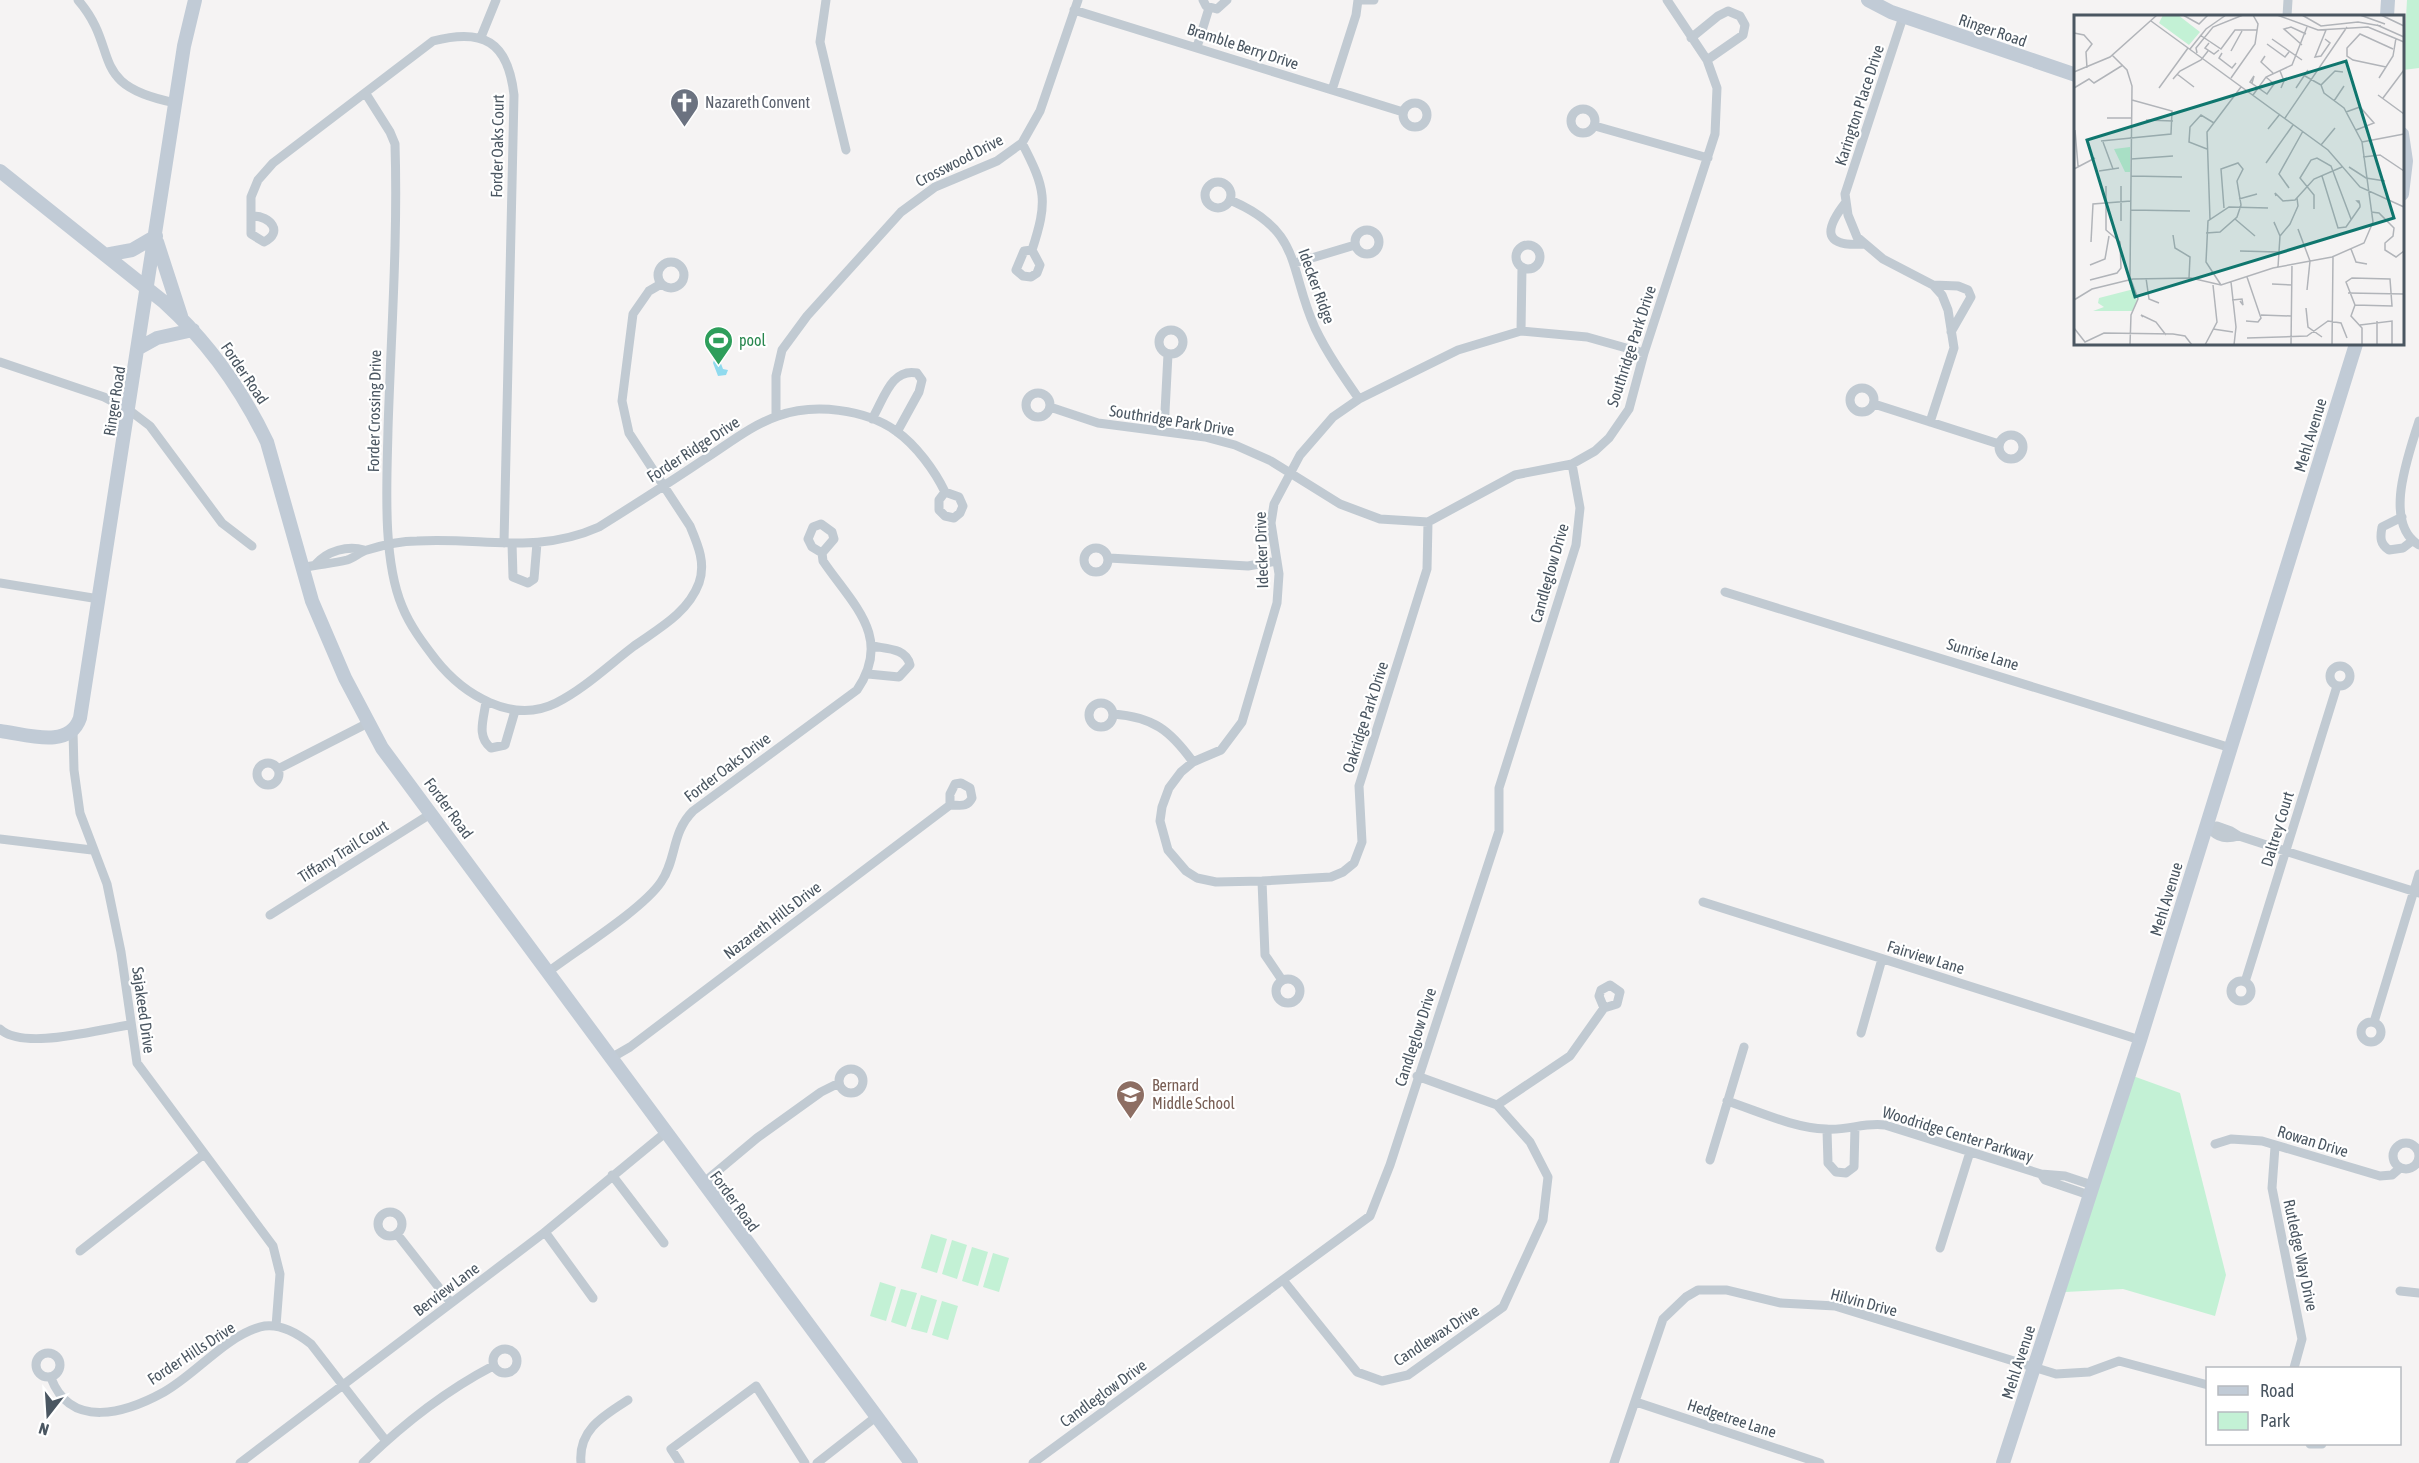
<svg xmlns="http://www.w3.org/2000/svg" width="2419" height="1463" font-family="'Asap Condensed',sans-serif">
<rect width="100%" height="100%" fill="#f5f3f3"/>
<path fill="#c3f1d5" d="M 2407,0 L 2419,0 L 2419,68 L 2403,70 Z
M 2133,1076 L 2180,1093 L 2226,1275 L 2215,1316 L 2123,1289 L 2065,1292 Z
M 931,1234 L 947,1239 L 937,1273 L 921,1268 Z
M 952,1240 L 967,1245 L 957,1279 L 942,1274 Z
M 972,1247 L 988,1252 L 978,1286 L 962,1281 Z
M 993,1253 L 1009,1258 L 999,1292 L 983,1287 Z
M 880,1282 L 896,1287 L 886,1321 L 870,1316 Z
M 901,1289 L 917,1293 L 906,1327 L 891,1322 Z
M 921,1295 L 937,1300 L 927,1333 L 911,1329 Z
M 942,1301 L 958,1306 L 948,1340 L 932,1335 Z"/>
<path fill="#90daee" d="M 714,360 L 720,361 L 723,369 L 728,370 L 726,375 L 718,376 L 713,363 Z"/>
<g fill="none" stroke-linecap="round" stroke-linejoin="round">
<path stroke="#c1cad2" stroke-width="9" d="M 78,0 C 122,51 85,85 176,103
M 826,0 L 820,42 L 846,150
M 1203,0 L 1206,6 L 1217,9 L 1227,0
M 1361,0 L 1374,0
M 1074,10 L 1403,112
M 2287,16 L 2288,0
M 1903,17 L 1845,194 L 1848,215 L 1857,237 L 1883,259 L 1933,285 L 1942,295 L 1948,310 L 1954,348 L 1930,422
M 481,37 L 496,0
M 1691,38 L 1718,16 L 1728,11 L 1740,16 L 1745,25 L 1743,35 L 1707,60
M 1197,47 L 1209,8
M 1332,90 L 1356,15 L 1358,0
M 366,94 L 390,132 L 395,144 C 398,239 391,334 388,429 C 387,480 382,558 402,606 C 410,626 423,643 436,660 C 463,694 512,725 556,703 C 584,689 609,665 634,646 C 658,629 688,613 699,583 C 706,563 698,545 690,526 L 629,433 L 622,401 L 633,314 L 649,291 L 661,284
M1403 115a12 12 0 1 1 24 0a12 12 0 1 1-24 0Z
M1571 121a12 12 0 1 1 24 0a12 12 0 1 1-24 0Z
M 1595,126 L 1708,158
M 1022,143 C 1046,189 1048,201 1032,250 L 1024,251 L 1016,270 L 1023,276 L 1031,277 L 1037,273 L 1040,265 L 1032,250
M1205 195a13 13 0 1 1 26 0a13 13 0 1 1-26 0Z
M 1230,200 C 1303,231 1288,268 1315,328 C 1327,353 1343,376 1359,399
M 1846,202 C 1823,231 1824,247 1864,244
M 253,216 C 270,216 284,232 264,242 L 251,234 L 251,197 L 258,180 L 273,163 L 433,41 C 483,28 508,41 514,95 L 504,543
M1355 242a12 12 0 1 1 24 0a12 12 0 1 1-24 0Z
M1516 257a12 12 0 1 1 24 0a12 12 0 1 1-24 0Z
M658 275a13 13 0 1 1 26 0a13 13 0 1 1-26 0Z
M 1295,263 L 1355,245
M 1933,285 L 1958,286 L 1968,290 L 1971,297 L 1951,332
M1159 342a12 12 0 1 1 24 0a12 12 0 1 1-24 0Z
M 1521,331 L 1522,267
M 0,362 L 104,397 L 129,410 L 150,426 L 222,523 L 252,546
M1850 400a12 12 0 1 1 24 0a12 12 0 1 1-24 0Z
M1026 405a12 12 0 1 1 24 0a12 12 0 1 1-24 0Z
M 1874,404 L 1999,444
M 1050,407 L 1098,423 L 1205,437 L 1235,445 L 1271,461 L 1340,504 L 1380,519 L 1428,522 L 1515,475 L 1572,464 L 1595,451 L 1609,438 L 1629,409 L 1644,353 L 1715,134 L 1717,88 L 1707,60 L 1667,0
M 776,416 L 776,376 L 782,350 L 807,316 L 901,212 L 935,187 L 997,161 L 1022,143 L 1040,111 L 1078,0
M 872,419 C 884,399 891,368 917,373 L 922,380 L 919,392 L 897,432
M 2419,421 C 2409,454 2382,523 2419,545
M 1164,431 L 1168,354
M1999 447a12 12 0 1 1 24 0a12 12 0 1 1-24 0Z
M 2402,517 L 2382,527 C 2380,538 2380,544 2389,550 L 2403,548 L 2412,541
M 1428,522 L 1427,569 L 1359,786 L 1362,842 L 1354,863 L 1343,872 L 1331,877 L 1262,881 L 1216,882 L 1197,878 L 1186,871 L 1168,850 L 1160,821 L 1162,807 L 1169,788 L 1181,772 L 1193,762 L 1221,750 L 1242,722 L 1277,603 L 1279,574 L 1271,523 L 1274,504 L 1300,455 L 1333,417 L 1359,399 L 1458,350 L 1521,331 L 1587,337 L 1644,353
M 512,543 L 513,577 L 528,583 L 534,579 L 537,543
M1084 560a12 12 0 1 1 24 0a12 12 0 1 1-24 0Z
M 1109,558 L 1248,566 L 1277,561
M 316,564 C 327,551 348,545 364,550
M 302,568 C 317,564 331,564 347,560 C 354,558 360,552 367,550 C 383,545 401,541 417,541 C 483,537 536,555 599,527 C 634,505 669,483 703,460 C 727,445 751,425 778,416 C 814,403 865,409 896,431 C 916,445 935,471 945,492 L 939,500 L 939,510 L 945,516 L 954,518 L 960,513 L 963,506 L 959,497 L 945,492
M 0,583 L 99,599
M 1725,592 L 2231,748
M2330 676a10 10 0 1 1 20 0a10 10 0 1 1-20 0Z
M 868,674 L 899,677 L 910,665 C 906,648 887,649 872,646
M 486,701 C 484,719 476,736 491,748 L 505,745 L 515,711
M1089 715a12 12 0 1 1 24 0a12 12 0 1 1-24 0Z
M 1113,714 C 1153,717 1170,730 1193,762
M 73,731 L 74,770 L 80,813 L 107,884 L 121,952 L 137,1063 L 273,1246 L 280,1274 L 276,1326
M257 774a11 11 0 1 1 22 0a11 11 0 1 1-22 0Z
M 278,769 L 368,723
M 2206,828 L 2217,826 L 2231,831 L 2239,836 L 2285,851 L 2419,893
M 2210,829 C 2218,839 2227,839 2239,836
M 0,839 L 92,850
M 1262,881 L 1265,955 L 1282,980
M 1703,902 L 2140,1040
M 270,915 L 432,813
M 548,972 C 577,950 643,909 661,882 C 677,859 671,833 693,811 L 857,690 C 893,637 853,605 823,561 L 822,553 L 834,539 L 832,532 L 821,524 L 813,527 L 808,539 L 812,547 L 822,553
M1276 991a12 12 0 1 1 24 0a12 12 0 1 1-24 0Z
M2231 991a10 10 0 1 1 20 0a10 10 0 1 1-20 0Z
M 2245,982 L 2337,686
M2361 1032a10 10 0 1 1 20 0a10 10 0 1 1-20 0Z
M 2374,1022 L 2419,874
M 0,1029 C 24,1051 99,1029 130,1025
M 1861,1033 L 1882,959
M 611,1058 L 630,1047 L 950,805 C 960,805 967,808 972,798 L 970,788 L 961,783 L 955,784 L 950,794 L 950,805
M839 1081a12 12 0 1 1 24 0a12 12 0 1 1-24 0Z
M 1727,1101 C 1758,1111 1793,1128 1826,1129 C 1846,1131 1865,1122 1885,1125 L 2041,1174 L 2065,1176 L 2092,1185
M 1497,1105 L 1570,1056 L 1604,1008 L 1617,1004 L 1620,992 L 1610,985 L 1601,990 L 1599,996 L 1604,1008
M 1827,1130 L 1828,1163 L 1836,1172 L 1846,1173 L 1854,1167 L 1855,1127
M2393 1156a13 13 0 1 1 26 0a13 13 0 1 1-26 0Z
M 2215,1144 L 2231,1139 L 2262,1141 L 2380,1176 L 2392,1175 L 2400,1168
M 2275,1147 L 2272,1188 L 2302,1339 L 2294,1368
M 1710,1160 L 1744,1047
M 2041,1174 L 2045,1180 L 2089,1195
M 612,1175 L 664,1243
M 702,1184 L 757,1138 L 821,1092 L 839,1083
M378 1224a12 12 0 1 1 24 0a12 12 0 1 1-24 0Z
M 545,1232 L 593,1298
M 397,1234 L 451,1303
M 1940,1248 L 1970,1152
M 80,1251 L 204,1154
M 1283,1280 L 1357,1372 L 1382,1381 L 1408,1375 L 1503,1307 L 1543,1220 L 1548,1177 L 1530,1142 L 1497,1105 L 1417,1076
M 2400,1291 L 2419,1293
M493 1361a12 12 0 1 1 24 0a12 12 0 1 1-24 0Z
M36 1365a12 12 0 1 1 24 0a12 12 0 1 1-24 0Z
M 51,1378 C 71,1430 126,1413 164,1392 C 196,1374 225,1337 260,1327 C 279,1322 297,1333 311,1344 L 386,1441
M 1636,1402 L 1820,1463
M 2310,1444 L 2322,1444
M 240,1463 L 545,1232 L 665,1133
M 363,1463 C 402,1425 445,1391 493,1366
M 581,1463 C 578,1430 603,1416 628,1400
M 680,1463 L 671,1449 L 756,1386 L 805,1463
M 817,1463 L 877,1416
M 1033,1463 L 1370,1216 L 1390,1165 L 1499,831 L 1499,788 L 1576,545 L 1580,508 L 1572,464
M 1614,1463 L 1663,1319 L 1686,1297 L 1698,1290 L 1727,1290 L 1781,1303 L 1835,1306 L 2056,1374 L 2089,1372 L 2119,1361 L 2208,1385"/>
<path stroke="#c1cbd6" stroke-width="14" d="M 1868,0 L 1891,12 L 2076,75
M 2387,16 L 2388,0
M 2402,134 L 2406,161 L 2402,194
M 0,171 L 164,302 C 207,341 242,390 267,442 L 312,601 L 345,678 L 382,748 L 911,1463
M 157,242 L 181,316
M 105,255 L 132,250 L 156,236
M 139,348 L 157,338 L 193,330
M 0,731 C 26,734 69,750 80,718 L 184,46 L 195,0
M 2003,1463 L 2140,1040 L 2356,344"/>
</g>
<defs>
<symbol id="church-pin" viewBox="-11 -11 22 30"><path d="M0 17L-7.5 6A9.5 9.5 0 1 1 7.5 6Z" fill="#6b7280" stroke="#fff"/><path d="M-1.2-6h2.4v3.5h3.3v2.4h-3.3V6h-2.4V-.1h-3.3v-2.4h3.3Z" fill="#fff"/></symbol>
<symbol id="stadium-pin" viewBox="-11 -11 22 30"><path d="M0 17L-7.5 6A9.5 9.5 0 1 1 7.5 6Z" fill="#2e9e5b" stroke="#fff"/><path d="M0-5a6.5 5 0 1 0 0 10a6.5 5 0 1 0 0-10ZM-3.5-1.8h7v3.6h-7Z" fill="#fff"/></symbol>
<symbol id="school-pin" viewBox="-11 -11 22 30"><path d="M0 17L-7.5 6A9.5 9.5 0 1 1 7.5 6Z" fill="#8d6e63" stroke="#fff"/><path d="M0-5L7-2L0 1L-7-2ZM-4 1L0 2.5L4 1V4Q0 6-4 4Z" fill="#fff"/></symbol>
</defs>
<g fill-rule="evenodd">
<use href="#church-pin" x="668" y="86" width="33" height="45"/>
<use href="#stadium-pin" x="702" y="324" width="33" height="45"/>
<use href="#school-pin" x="1114" y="1078" width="33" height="45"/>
</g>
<g text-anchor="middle" stroke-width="4.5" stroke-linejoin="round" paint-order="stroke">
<g font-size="16" fill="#4a5661" stroke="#fff">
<text transform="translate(1993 30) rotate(19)" y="6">Ringer Road</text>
<text transform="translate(1243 46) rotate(18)" y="6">Bramble Berry Drive</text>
<text transform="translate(1859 105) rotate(-72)" y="6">Karington Place Drive</text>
<text transform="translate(497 146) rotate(-89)" y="6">Forder Oaks Court</text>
<text transform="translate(959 160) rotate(-27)" y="6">Crosswood Drive</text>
<text transform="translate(1317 286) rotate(70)" y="6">Idecker Ridge</text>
<text transform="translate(1631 346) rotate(-72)" y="6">Southridge Park Drive</text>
<text transform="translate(245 373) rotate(56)" y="6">Forder Road</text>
<text transform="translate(114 401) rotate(-81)" y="6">Ringer Road</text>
<text transform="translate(374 411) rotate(-89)" y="6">Forder Crossing Drive</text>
<text transform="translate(1172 420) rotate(9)" y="6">Southridge Park Drive</text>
<text transform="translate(2310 435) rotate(-73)" y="6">Mehl Avenue</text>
<text transform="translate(693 449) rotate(-33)" y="6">Forder Ridge Drive</text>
<text transform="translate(1261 550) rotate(-92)" y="6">Idecker Drive</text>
<text transform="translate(1549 573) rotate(-74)" y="6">Candleglow Drive</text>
<text transform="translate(1983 654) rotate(17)" y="6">Sunrise Lane</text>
<text transform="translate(1365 717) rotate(-72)" y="6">Oakridge Park Drive</text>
<text transform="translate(727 767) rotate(-37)" y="6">Forder Oaks Drive</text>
<text transform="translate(449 808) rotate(54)" y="6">Forder Road</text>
<text transform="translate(2277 829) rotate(-73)" y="6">Daltrey Court</text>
<text transform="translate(343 851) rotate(-32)" y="6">Tiffany Trail Court</text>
<text transform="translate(2166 899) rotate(-73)" y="6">Mehl Avenue</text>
<text transform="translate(772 920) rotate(-37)" y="6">Nazareth Hills Drive</text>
<text transform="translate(1926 957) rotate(17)" y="6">Fairview Lane</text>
<text transform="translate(144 1010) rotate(82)" y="6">Sajakeed Drive</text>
<text transform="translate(1415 1037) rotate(-72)" y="6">Candleglow Drive</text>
<text transform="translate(1958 1134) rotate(17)" y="6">Woodridge Center Parkway</text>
<text transform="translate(2313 1141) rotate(17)" y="6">Rowan Drive</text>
<text transform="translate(735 1201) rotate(54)" y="6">Forder Road</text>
<text transform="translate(2301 1255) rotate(78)" y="6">Rutledge Way Drive</text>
<text transform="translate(446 1289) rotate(-37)" y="6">Berview Lane</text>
<text transform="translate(1864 1302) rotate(15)" y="6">Hilvin Drive</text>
<text transform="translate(1436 1335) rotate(-33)" y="6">Candlewax Drive</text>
<text transform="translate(191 1353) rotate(-33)" y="6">Forder Hills Drive</text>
<text transform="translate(2018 1362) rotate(-72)" y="6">Mehl Avenue</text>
<text transform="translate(1103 1393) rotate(-36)" y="6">Candleglow Drive</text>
<text transform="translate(1732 1418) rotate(18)" y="6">Hedgetree Lane</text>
</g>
<g font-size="16" fill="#5b616d" stroke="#fff" text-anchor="start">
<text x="705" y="108">Nazareth Convent</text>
</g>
<g font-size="16" fill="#27864d" stroke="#fff" text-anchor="start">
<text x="739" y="346">pool</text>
</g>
<g font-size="16" fill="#785e54" stroke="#fff" text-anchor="start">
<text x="1152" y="1091">Bernard<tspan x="1152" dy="18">Middle School</tspan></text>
</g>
</g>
<g transform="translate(2074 15)">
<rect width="330" height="330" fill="#f5f3f3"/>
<path d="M 89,0 L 104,0 L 126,17 L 115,30 L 85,8 ZM 56,132 L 56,157 L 51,157 L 40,134 ZM 60,274 L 63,286 L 58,296 L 19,296 L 30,292 L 24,288 L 25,283 Z" fill="#c3f1d5"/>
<path fill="none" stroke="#b1b4b9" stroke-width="1.5" d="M 109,0 L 125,9 L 134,0M 203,0 L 244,15 L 294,12 L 330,27M 228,0 L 247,11 L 284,7 L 307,11M 286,0 L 311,9M 307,0 L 330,11M 77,6 L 254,135 L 286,172 L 330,192M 303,10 L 330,22M 0,18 L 10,20 L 18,29 L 12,37 L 13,53M 126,20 L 147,34 L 161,15 L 183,15M 198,24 L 228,45M 251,24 L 256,28 L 247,41 L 241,42 L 252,15M 135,28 L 131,33 L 140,39 L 145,35M 193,29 L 211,42 L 215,37M 228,30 L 210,14 L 217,12 L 232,19M 116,34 L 132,14 L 152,0M 157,36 L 168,16M 123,38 L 122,33 L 139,12 L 169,0M 148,38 L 145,43 L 158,53 L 162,48M 38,40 L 53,55 L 58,71 L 56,262 L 64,284 L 57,300 L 56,330M 191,41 L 187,47 L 199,58M 312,52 L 279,45 L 273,41 L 273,33 L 286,19 L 319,34M 206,56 L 210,66 L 207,73M 0,57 L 36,42 L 83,0M 103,59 L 120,72M 231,61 L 247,70 L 261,56 L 269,57M 157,63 L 181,29 L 184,9 L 179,0M 305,63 L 319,41 L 322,23M 99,64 L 106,56 L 127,45 L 134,36M 178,68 L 180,61 L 176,67 L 193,79 L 200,69 L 192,62M 0,73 L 15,64 L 20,68 L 49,50M 85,73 L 114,33M 222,73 L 234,55M 179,80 L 192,62 L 218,50 L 233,12M 304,80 L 330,99M 309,83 L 330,55M 260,86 L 270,71M 272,97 L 286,92 L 300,108 L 282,115M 33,103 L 57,103M 211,103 L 273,12M 72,105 L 99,106M 194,114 L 206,99M 1,115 L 4,151M 27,126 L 97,119 L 98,96 L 58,85M 29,127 L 39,154M 288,127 L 330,119M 247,130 L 261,113M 133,134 L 115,127 L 116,112 L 127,100 L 140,108M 289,142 L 306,140 L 330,156M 57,144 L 99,141M 192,148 L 219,110M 275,152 L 292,163 L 311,166M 0,154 L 21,143M 25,156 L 45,153M 57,161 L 108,162M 248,161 L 264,213 L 272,212 L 286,192 L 286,190 L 285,186 L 283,186 L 285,188M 213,170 L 215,173 L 205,159 L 229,116M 202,181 L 201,178 L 209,186 L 221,185 L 240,164 L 268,152M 165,184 L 183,179M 240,194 L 240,180 L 226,163 L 237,145 L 243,143 L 257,151 L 277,204M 56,195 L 116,196M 297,197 L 305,198 L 320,213 L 319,221 L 311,228 L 311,235 L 322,242 L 330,236M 136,204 L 133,117 L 167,72M 161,204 L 181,221M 47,206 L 47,171M 201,210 L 200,207 L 206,221M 224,214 L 236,246 L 233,275M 132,218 L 146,217 L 163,202 L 167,190 L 163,166 L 169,154 L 164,148 L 147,154 L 150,193M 99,220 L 101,233 L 116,242 L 115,263M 17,227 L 19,189 L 57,186M 277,234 L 282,247 L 293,249M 166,236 L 204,237M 16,250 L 31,244 L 35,221M 204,252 L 206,221 L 216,209 L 224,191 L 223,183M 72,263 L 75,284 L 85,288M 278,263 L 316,264 L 318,291 L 281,290 L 272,267 ZM 16,265 L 43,258 L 47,253 L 46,227 L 32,215 L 32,171M 157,267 L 162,312 L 160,330M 198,269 L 218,270M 147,270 L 132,247 L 134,206 L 155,192 L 194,193M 274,278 L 330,279M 0,285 L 18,274 L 59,264 L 117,263 L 147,270 L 199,253 L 258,242 L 290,228 L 299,207 L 288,127 L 270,93 L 250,78 L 247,70M 158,285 L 168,284 L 169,290 L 166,286M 281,290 L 277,301 L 288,313 L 288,330M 232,293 L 234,312 L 248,322M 187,300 L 217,301M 69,302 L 67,300 L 82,307 L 92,320M 172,306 L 184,307 L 187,303 L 173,262M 303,306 L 303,330M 286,310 L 318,306 L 318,330M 0,313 L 11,327 L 30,318 L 99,319 L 111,321 L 118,330M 139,314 L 159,317M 173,323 L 233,321 L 254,306 L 267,308 L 273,323M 131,330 L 143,307 L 139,270M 217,330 L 218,249M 258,330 L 259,242"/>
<path fill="#0f766e" fill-opacity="0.15" stroke="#0f766e" stroke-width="3" d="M 272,46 L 320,203 L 61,282 L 13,125 Z"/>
<rect width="330" height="330" fill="none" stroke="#4a5661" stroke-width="3"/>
</g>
<rect x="2206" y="1367" width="195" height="78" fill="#ffffff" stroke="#b7bbc0" stroke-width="1.5"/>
<rect x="2218" y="1386" width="30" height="9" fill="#c1cbd6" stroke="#b7bbc0" stroke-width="1.5"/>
<text x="2260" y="1397" font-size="18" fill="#4a5661">Road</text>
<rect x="2218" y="1412" width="30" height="18" fill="#c3f1d5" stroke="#b7bbc0" stroke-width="1.5"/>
<text x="2260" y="1427" font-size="18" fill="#4a5661">Park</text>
<g transform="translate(48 1415) rotate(197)" stroke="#ffffff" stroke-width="4.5" paint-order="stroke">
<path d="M0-4.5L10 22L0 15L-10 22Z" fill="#4a5661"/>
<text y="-9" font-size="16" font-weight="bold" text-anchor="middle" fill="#4a5661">N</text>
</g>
</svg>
